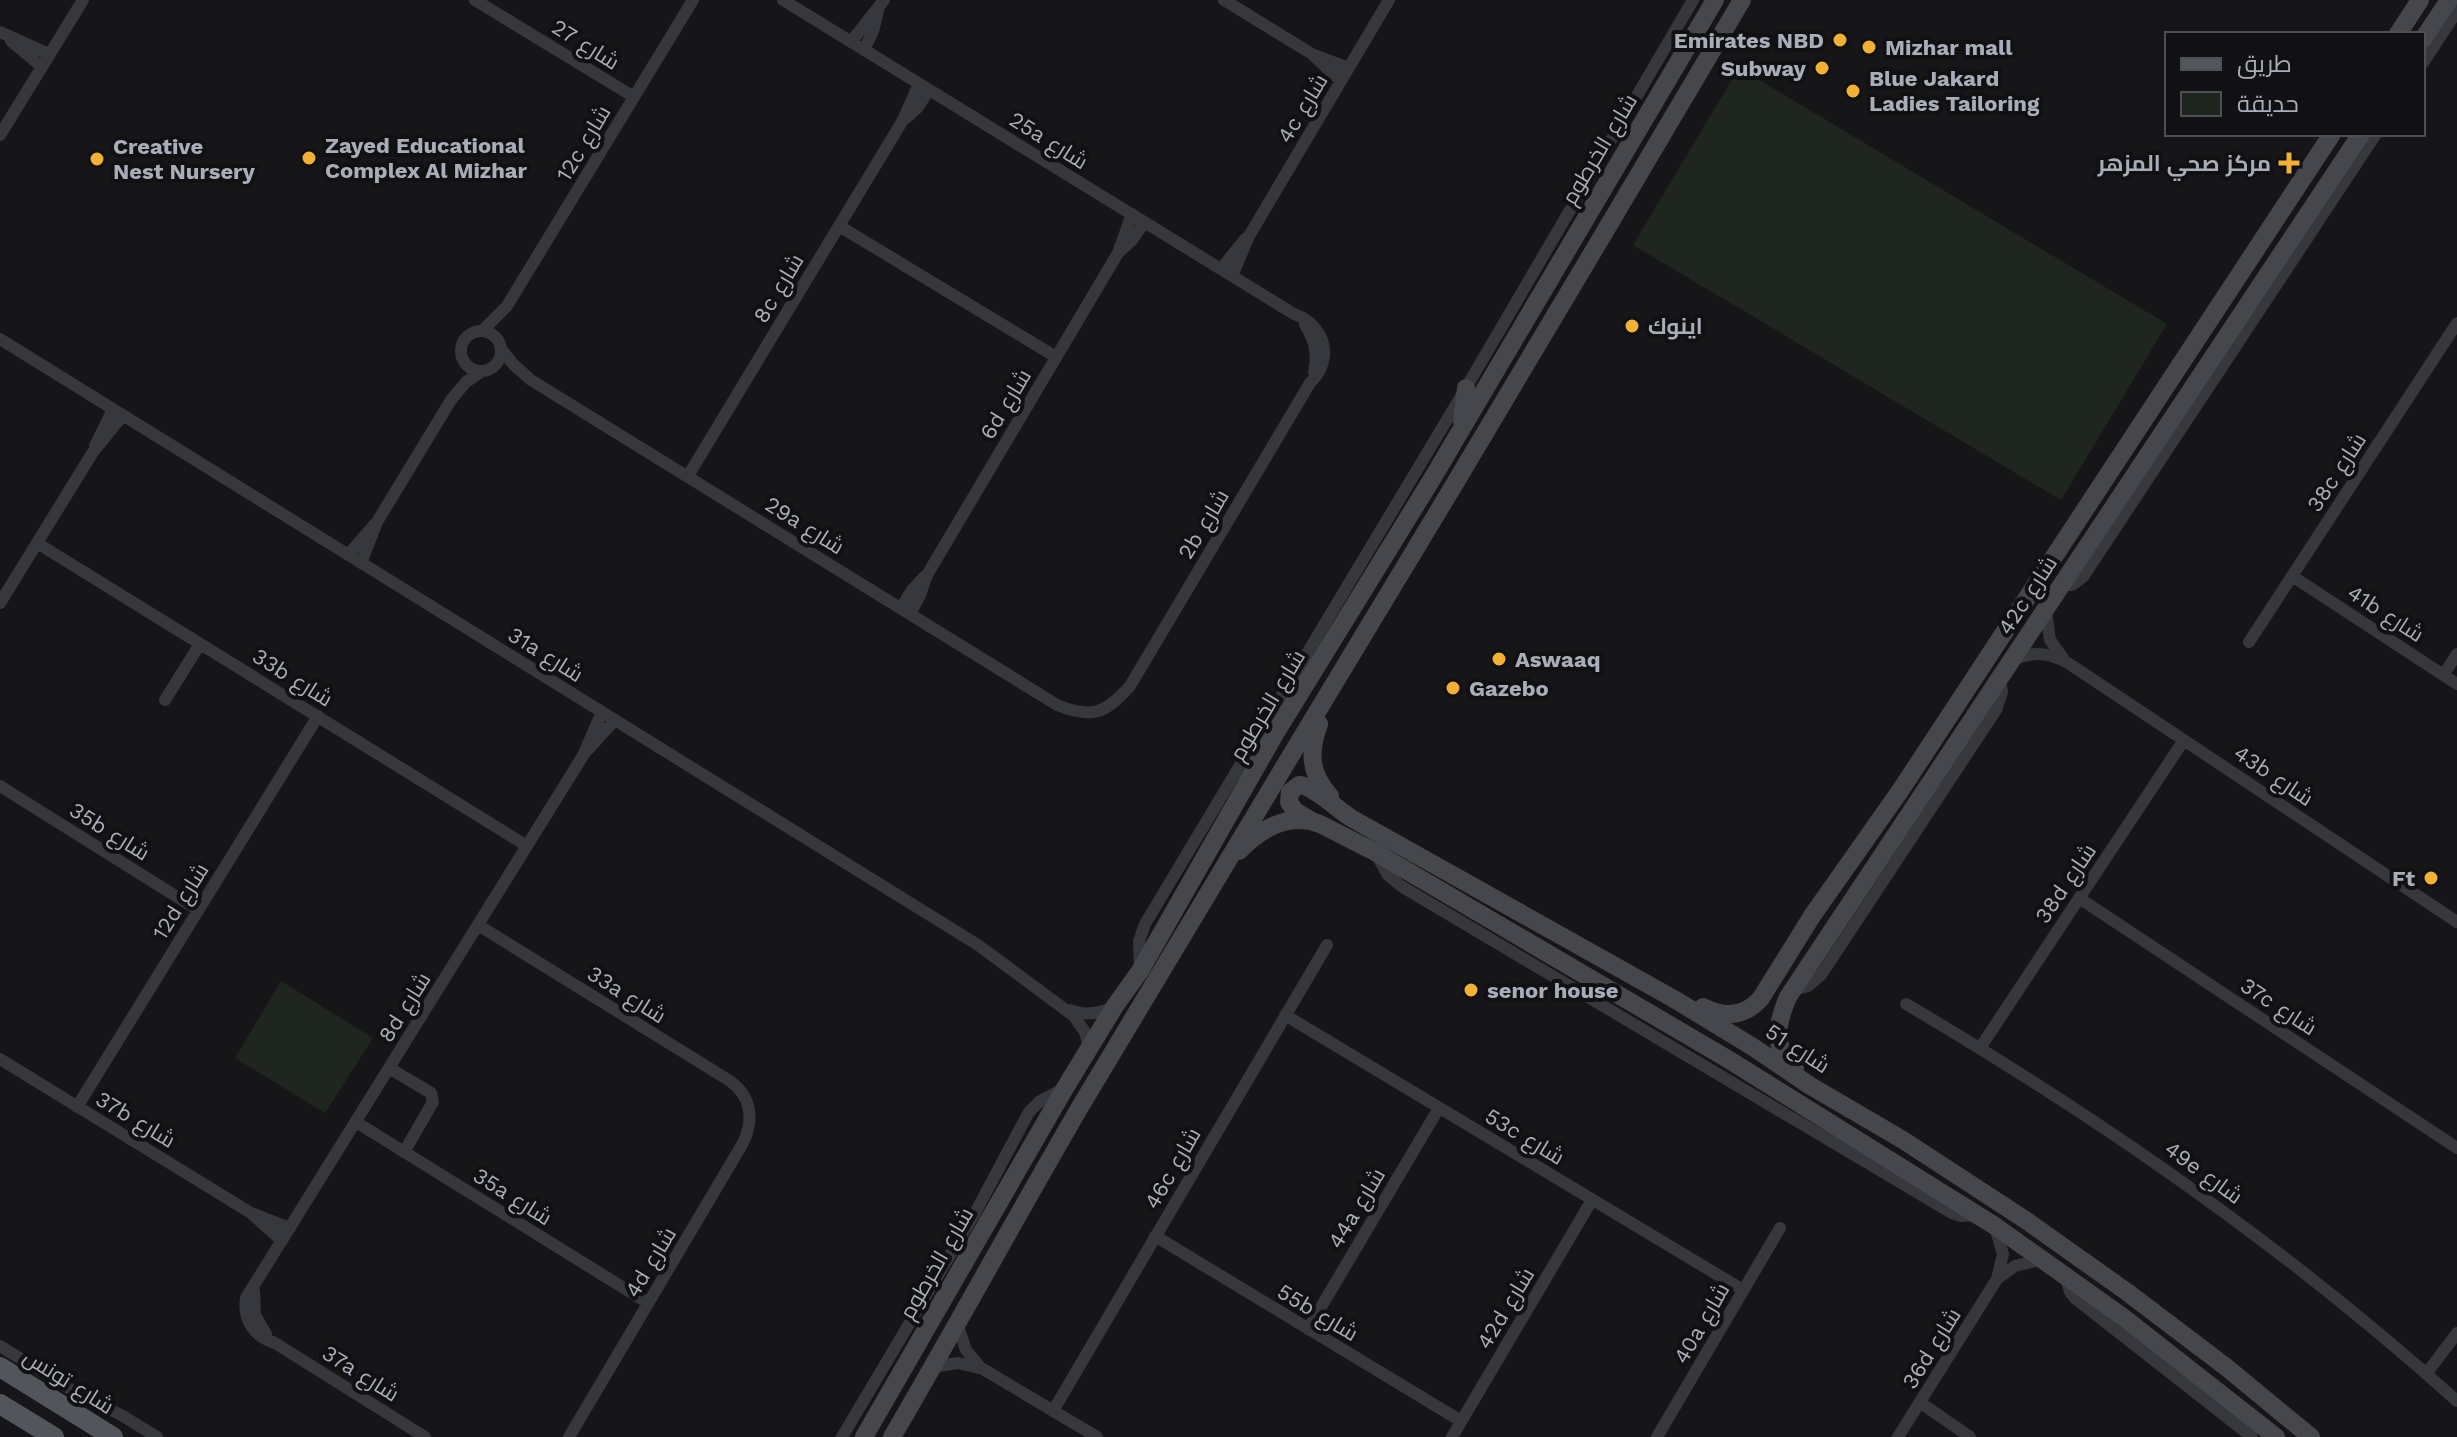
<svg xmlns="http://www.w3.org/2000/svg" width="2457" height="1437" font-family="'Work Sans',Cairo,sans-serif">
<rect width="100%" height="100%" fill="#161618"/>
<path fill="#1e261f" d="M 1739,68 L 2167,324 L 2061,500 L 1633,245 Z
M 281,981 L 373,1038 L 325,1113 L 235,1058 Z"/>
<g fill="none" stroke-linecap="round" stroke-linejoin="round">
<path stroke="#37383d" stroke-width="12" d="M 475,0 L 634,97
M 1224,0 L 1312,54 L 1349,68
M 0,32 L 49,54
M 11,41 L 42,67
M 851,42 L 884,0
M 864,50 L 873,31 L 878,11
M 1312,54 L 1341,81
M 2423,63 L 2457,11
M 906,118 L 918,107 L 929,90
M 0,135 L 83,0
M 839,226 L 1056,357
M 1118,253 L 1133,239 L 1144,222
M 1221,269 L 1246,238
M 1232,276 L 1249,236 L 1389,0
M 1305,325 C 1315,340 1318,354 1314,372
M 482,331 L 507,306 L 693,0
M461 351a20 20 0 1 1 40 0a20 20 0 1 1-40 0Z
M 0,339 L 978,945 L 1074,1016 L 1085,1032 L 1089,1048
M 501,349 L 514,365 L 531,380 L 1057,705 C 1092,719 1105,714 1130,686 L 1310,383 C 1335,359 1325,325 1294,314 L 783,0
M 95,446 L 113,409
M 688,476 L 903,120 L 919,84
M 37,543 L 527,846
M 348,555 L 375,524
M 361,563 L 377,522 L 451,400 L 466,382 L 482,371
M 2292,576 L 2457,684
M 2062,585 L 2072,585 L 2083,577 L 2376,134
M 0,603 L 93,452 L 123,415
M 901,608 L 912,590 L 924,577
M 2046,611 L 2050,640 L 2063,658
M 910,614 L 920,595 L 927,575 L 1118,253 L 1132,214
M 2249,642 L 2457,323
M 2014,659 C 2034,651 2050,653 2068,663 L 2457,922
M 2444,674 L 2457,654
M 165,700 L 200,644
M 585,751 L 602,712
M 0,786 L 198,910
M 1377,855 L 1387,874 L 1401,886 L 1952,1213 L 1961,1216 L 1976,1215
M 2079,898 L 2457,1148
M 478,925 L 730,1081 C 752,1097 754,1120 743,1143 L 569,1437
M 1140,970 L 1139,941 L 1145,924 L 1460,398 L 1693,0
M 1793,990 L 1808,986 L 1821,975 L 1996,710 L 2002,692 L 2000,680
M 1906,1004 C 2102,1119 2288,1249 2457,1401
M 1070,1010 C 1085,1016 1099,1014 1114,1007
M 1285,1015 L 1743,1290
M 1980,1048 L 2184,740
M 0,1059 L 251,1213 L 282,1241
M 389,1068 L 431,1093 L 433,1102 L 404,1152
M 77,1107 L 318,716
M 356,1122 L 648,1303
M 254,1214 L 290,1228
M 1155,1236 L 1461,1421
M 2065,1274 L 2070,1292 L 2076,1299 L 2252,1437
M 1997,1279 L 2015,1266 L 2043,1259
M 254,1291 L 255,1315 L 266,1334
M 958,1326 L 966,1350 L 980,1367
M 1308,1329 L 1439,1108
M 0,1346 L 75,1392 L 123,1416 L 157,1437
M 933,1367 L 958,1363 L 983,1369 L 1097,1437
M 2426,1374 L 2457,1333
M 1921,1403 L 1970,1437
M 1053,1411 L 1327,945
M 425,1437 L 275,1343 C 253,1336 243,1320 246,1298 L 584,754 L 615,720
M 842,1437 L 975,1213 L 1029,1112 L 1040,1101 L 1065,1088
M 1452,1437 L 1592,1200
M 1657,1437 L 1780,1228
M 1898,1437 L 1997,1279 L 2003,1254 L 1995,1227"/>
<path stroke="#45474d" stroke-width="18" d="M 2398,34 L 2420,0
M 2423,39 L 2449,0
M 1462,421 L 1466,388
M 1319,724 C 1309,751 1309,773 1330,796
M 1312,821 L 1295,811 L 1289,802 L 1290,792 L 1299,785 C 1312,785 1337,809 1351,818 L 1674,999 L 1753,1047 L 1809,1085 L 1903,1140 L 2027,1221 L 2127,1292 L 2226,1367 L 2311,1437
M 1239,851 C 1260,829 1289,812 1320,824 L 1375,852 L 1726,1058 L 1995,1226 L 2123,1317 L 2276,1437
M 1703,1007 C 1724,1018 1745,1017 1761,998 L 1812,916 L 1900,791 L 2332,134
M 1795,1068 C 1771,1047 1777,1023 1788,997 L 2361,134
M 864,1437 L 1065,1088 L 1115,1006 L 1140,971 L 1275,734 L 1432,479 L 1715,0
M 892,1437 C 957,1326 1018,1213 1083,1102 C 1205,897 1328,694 1451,490 C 1549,328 1645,163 1742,0"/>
<path stroke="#53555c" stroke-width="20" d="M 0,1367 L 113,1437
M 0,1404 L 54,1437"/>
</g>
<g fill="#f2b134" stroke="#111113" stroke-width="3">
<circle cx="1840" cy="40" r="8"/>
<circle cx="1869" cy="47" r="8"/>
<circle cx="1822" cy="68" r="8"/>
<circle cx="1853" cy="91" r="8"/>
<circle cx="309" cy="158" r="8"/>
<circle cx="97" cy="159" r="8"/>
<path d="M2285 151h8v8h8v8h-8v8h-8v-8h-8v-8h8z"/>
<circle cx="1632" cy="326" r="8"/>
<circle cx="1499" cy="659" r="8"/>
<circle cx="1453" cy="688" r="8"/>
<circle cx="2431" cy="878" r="8"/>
<circle cx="1471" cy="990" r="8"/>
</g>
<g text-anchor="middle" stroke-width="8" stroke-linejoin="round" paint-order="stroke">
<g font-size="22" font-weight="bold" fill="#a8adb8" stroke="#111113" text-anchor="start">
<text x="1824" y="48" text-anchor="end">Emirates NBD</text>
<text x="1885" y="55">Mizhar mall</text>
<text x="1806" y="76" text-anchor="end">Subway</text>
<text x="1869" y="86">Blue Jakard<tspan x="1869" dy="25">Ladies Tailoring</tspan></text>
<text x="325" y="153">Zayed Educational<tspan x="325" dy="25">Complex Al Mizhar</tspan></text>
<text x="113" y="154">Creative<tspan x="113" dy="25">Nest Nursery</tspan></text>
<text x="2271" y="171" text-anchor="end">مركز صحي المزهر</text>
<text x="1648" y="334">اينوك</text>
<text x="1515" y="667">Aswaaq</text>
<text x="1469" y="696">Gazebo</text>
<text x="2415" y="886" text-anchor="end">Ft</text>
<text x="1487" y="998">senor house</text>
</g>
<g font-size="22" fill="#a8adb8" stroke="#111113">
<text transform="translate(586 44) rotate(32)" y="8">شارع 27</text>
<text transform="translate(1302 108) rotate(-59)" y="8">4c شارع</text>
<text transform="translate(1049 140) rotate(32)" y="8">25a شارع</text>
<text transform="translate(583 143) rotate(-59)" y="8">12c شارع</text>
<text transform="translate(1599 149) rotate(-59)" y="8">شارع الخرطوم</text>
<text transform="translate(778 288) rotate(-59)" y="8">8c شارع</text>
<text transform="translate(1005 404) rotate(-59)" y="8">6d شارع</text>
<text transform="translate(2336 472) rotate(-57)" y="8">38c شارع</text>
<text transform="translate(1203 524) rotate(-59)" y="8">2b شارع</text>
<text transform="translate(805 525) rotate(32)" y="8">29a شارع</text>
<text transform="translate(2027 595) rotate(-57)" y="8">42c شارع</text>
<text transform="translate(2386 613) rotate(33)" y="8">41b شارع</text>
<text transform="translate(546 654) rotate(32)" y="8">31a شارع</text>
<text transform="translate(293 677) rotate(32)" y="8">33b شارع</text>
<text transform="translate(1267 705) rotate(-59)" y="8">شارع الخرطوم</text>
<text transform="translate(2274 775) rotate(34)" y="8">43b شارع</text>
<text transform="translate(110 831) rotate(32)" y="8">35b شارع</text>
<text transform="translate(2065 883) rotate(-56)" y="8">38d شارع</text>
<text transform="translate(180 901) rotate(-58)" y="8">12d شارع</text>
<text transform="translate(627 994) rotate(32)" y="8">33a شارع</text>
<text transform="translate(2279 1006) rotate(33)" y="8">37c شارع</text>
<text transform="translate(404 1007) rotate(-58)" y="8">8d شارع</text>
<text transform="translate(1798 1048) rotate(33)" y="8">شارع 51</text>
<text transform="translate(136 1119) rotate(31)" y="8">37b شارع</text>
<text transform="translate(1525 1136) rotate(31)" y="8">53c شارع</text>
<text transform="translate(1172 1168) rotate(-60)" y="8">46c شارع</text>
<text transform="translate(2204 1172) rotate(36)" y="8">49e شارع</text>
<text transform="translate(513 1196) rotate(32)" y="8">35a شارع</text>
<text transform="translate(1356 1208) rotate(-59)" y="8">44a شارع</text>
<text transform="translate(650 1262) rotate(-59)" y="8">4d شارع</text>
<text transform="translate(936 1263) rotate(-60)" y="8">شارع الخرطوم</text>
<text transform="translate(1505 1308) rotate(-59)" y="8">42d شارع</text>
<text transform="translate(1318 1312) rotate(31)" y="8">55b شارع</text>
<text transform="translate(1701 1323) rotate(-60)" y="8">40a شارع</text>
<text transform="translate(1931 1348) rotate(-58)" y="8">36d شارع</text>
<text transform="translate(361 1373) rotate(32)" y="8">37a شارع</text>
<text transform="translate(69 1381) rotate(32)" y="8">شارع تونس</text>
</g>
</g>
<rect x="2165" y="32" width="260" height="104" fill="#111113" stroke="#4d4f55" stroke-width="2"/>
<rect x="2181" y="58" width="40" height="12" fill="#53555c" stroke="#4d4f55" stroke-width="2"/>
<text x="2237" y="72" font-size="24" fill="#a8adb8">طريق</text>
<rect x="2181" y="92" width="40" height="24" fill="#1e261f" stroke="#4d4f55" stroke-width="2"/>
<text x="2237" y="112" font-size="24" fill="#a8adb8">حديقة</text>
</svg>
